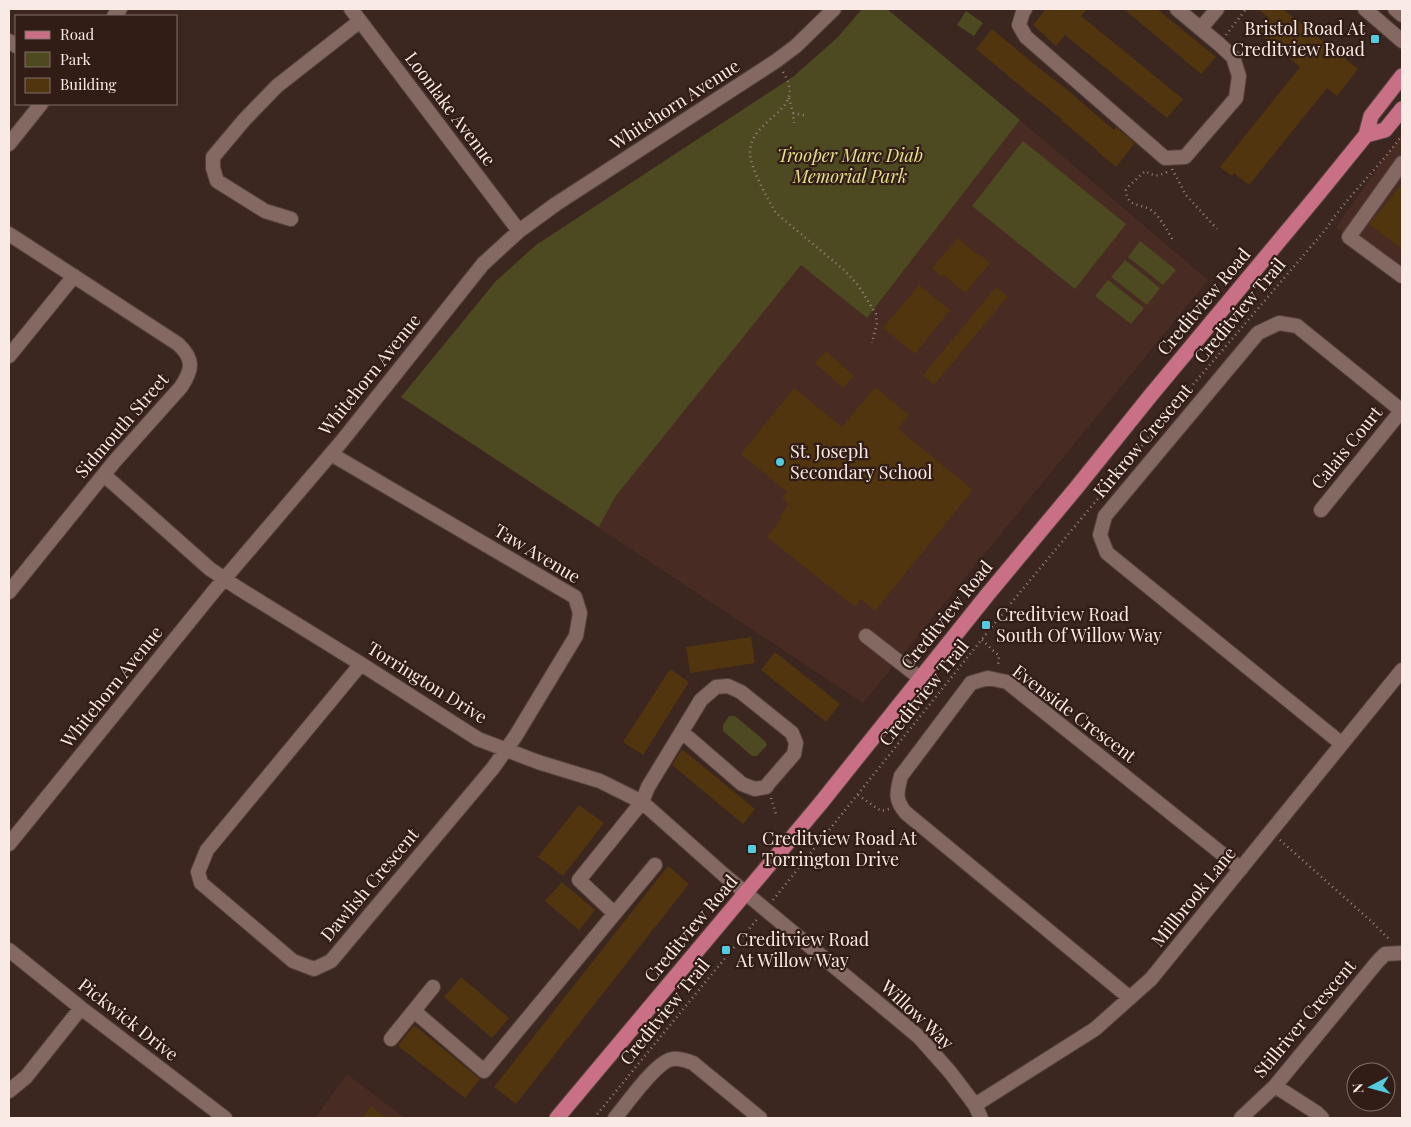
<svg xmlns="http://www.w3.org/2000/svg" width="1411" height="1127" font-family="'Playfair Display',serif">
<rect width="100%" height="100%" fill="#3c2620"/>
<path fill="#482b23" d="M 1020,120 L 1208,280 L 863,703 L 401,397 L 496,281 L 536,245 L 684,149 L 867,318 Z
M 1402,134 L 1402,276 L 1336,227 Z
M 347,1074 L 405,1118 L 315,1118 Z"/>
<path fill="#4d4a21" d="M 862,9 L 887,9 L 1020,120 L 867,318 L 801,265 L 615,497 L 599,527 L 401,397 L 496,281 L 536,245 L 794,76 L 837,38 Z
M 966,11 L 983,23 L 974,36 L 957,25 Z
M 1023,141 L 1126,224 L 1075,289 L 972,206 Z
M 1140,241 L 1176,270 L 1163,285 L 1128,257 Z
M 1125,260 L 1160,288 L 1147,305 L 1111,277 Z
M 1108,280 L 1144,308 L 1131,324 L 1095,296 Z
M 729,716 L 735,716 L 765,741 L 767,745 L 757,756 L 752,756 L 723,731 L 723,725 Z"/>
<path fill="#51350f" d="M 1046,9 L 1087,9 L 1081,16 L 1183,99 L 1167,118 L 1065,35 L 1056,46 L 1033,25 Z
M 1124,9 L 1157,9 L 1216,57 L 1201,74 Z
M 1257,9 L 1283,9 L 1358,69 L 1337,96 L 1327,88 L 1249,185 L 1234,173 L 1232,176 L 1220,167 L 1300,67 L 1256,31 L 1268,17 Z
M 992,29 L 1040,69 L 1074,95 L 1074,96 L 1114,130 L 1116,127 L 1135,143 L 1116,167 L 1097,151 L 1097,150 L 1062,121 L 1063,120 L 1024,89 L 976,49 Z
M 1402,184 L 1402,249 L 1369,224 Z
M 958,238 L 976,254 L 978,253 L 990,263 L 965,293 L 944,275 L 942,277 L 932,268 Z
M 919,285 L 950,310 L 915,354 L 883,328 Z
M 996,287 L 1008,296 L 934,385 L 923,375 Z
M 826,351 L 854,376 L 843,388 L 815,363 Z
M 875,387 L 909,415 L 898,429 L 973,490 L 875,611 L 861,599 L 855,607 L 767,537 L 781,519 L 779,517 L 789,504 L 782,498 L 787,492 L 741,454 L 794,388 L 842,427 Z
M 751,637 L 755,663 L 690,673 L 686,647 Z
M 775,652 L 840,704 L 826,722 L 761,670 Z
M 670,669 L 689,682 L 643,755 L 623,742 Z
M 682,749 L 755,809 L 743,824 L 672,765 Z
M 579,805 L 604,823 L 563,876 L 538,857 Z
M 668,866 L 689,884 L 516,1104 L 494,1087 Z
M 562,882 L 595,910 L 579,930 L 545,901 Z
M 461,977 L 509,1018 L 492,1038 L 444,997 Z
M 414,1025 L 480,1079 L 465,1098 L 398,1046 Z
M 371,1106 L 386,1118 L 362,1118 Z"/>
<g fill="none" stroke-linecap="round" stroke-linejoin="round">
<defs>
<path id="minor" d="M 351,9 L 519,231
M 1025,9 L 1023,12 L 1019,25 L 1026,37 L 1165,158 L 1185,157 L 1236,98 L 1239,76 L 1233,57 L 1219,44 L 1177,9
M 1365,9 L 1402,41
M 1395,9 L 1402,15
M 114,16 L 120,9
M 1201,28 L 1217,9
M 9,41 L 16,46
M 9,144 L 41,104
M 1402,163 L 1349,237 L 1402,276
M 291,219 L 265,211 L 217,181 L 213,168 L 213,157 L 245,119 L 277,86 L 360,21
M 9,234 L 178,344 C 194,359 193,369 181,387 L 114,462 L 9,592
M 9,356 L 74,276
M 331,454 L 575,597 L 580,613 L 576,636 L 515,737 L 493,768 L 331,961 L 314,969 L 293,961 L 201,883 L 198,872 L 207,850 L 361,664
M 104,475 L 210,569 L 238,588 L 361,664 L 478,739 L 538,762 L 600,781 L 642,802 L 724,875 L 919,1037 L 950,1072 L 975,1105 L 981,1118
M 1321,510 L 1402,410
M 866,636 L 920,678
M 1342,744 L 1107,553 L 1100,535 L 1105,516 L 1258,333 L 1279,323 L 1297,326 L 1402,411
M 9,844 L 214,591 L 342,441 L 483,264 L 519,231 L 556,204 L 776,61 L 796,46 L 834,9
M 614,913 L 579,880 L 642,802 L 648,787 L 701,700 L 716,687 L 728,686 L 741,692 L 792,733 L 796,743 L 794,754 L 768,784 L 766,787 L 755,789 L 742,784 L 682,732
M 9,950 L 81,1008 L 225,1118
M 1130,998 L 906,813 C 894,799 897,792 901,776 L 971,683 L 988,678 L 1007,682 L 1241,869
M 414,1011 L 484,1071 L 655,865
M 391,1039 L 433,987
M 1275,1086 L 1317,1113 L 1322,1118
M 9,1091 L 26,1077 L 81,1008
M 975,1105 L 1095,1029 L 1151,979 L 1402,670
M 615,1118 C 626,1105 657,1060 673,1059 C 680,1058 687,1061 693,1063 L 760,1118
M 1241,1118 L 1275,1086 L 1378,961 L 1385,954 L 1402,953"/>
<path id="major" d="M 1366,135 L 1385,130 L 1402,109
M 557,1118 L 820,804 L 988,594 L 1077,487 L 1151,395 L 1319,193 L 1366,135 L 1371,116 L 1402,76"/>
</defs>
<use href="#minor" stroke="#56433e" stroke-width="16"/>
<use href="#major" stroke="#56433e" stroke-width="17"/>
<path stroke="#988680" stroke-width="2.5" stroke-dasharray="1 4" stroke-linecap="butt" d="M 1226,35 L 1246,9
M 783,72 C 809,113 750,116 750,153 C 750,167 768,200 776,213 L 844,270 L 858,285 L 876,314 L 877,323 L 872,343
M 789,98 L 793,113 L 794,123
M 793,113 L 807,116
M 1172,169 L 1186,195 L 1217,229
M 1167,172 C 1157,177 1154,176 1145,171 L 1128,187 L 1126,190 C 1127,207 1138,203 1149,209 C 1159,214 1168,232 1174,242
M 982,640 L 999,656 L 998,667
M 858,795 L 881,811 L 889,809
M 771,798 L 776,814
M 1280,840 L 1372,922 L 1391,941
M 773,900 L 1007,608 L 1179,401 L 1326,229 C 1348,195 1379,168 1402,135
M 594,1118 L 758,918"/>
<use href="#minor" stroke="#836962" stroke-width="14"/>
<use href="#major" stroke="#c97087" stroke-width="15"/>
</g>
<g fill="#54cade" stroke="#311c16" stroke-width="2">
<rect x="1370" y="34" width="10" height="10" rx="2.5"/>
<circle cx="780" cy="462" r="5"/>
<rect x="981" y="620" width="10" height="10" rx="2.5"/>
<rect x="747" y="844" width="10" height="10" rx="2.5"/>
<rect x="721" y="945" width="10" height="10" rx="2.5"/>
</g>
<g text-anchor="middle" stroke-width="4.5" stroke-linejoin="round" paint-order="stroke">
<g font-size="18" fill="#f9eae5" stroke="#311c16" text-anchor="start">
<text x="1365" y="35" text-anchor="end">Bristol Road At<tspan x="1365" dy="21">Creditview Road</tspan></text>
<text x="790" y="458">St. Joseph<tspan x="790" dy="21">Secondary School</tspan></text>
<text x="996" y="621">Creditview Road<tspan x="996" dy="21">South Of Willow Way</tspan></text>
<text x="762" y="845">Creditview Road At<tspan x="762" dy="21">Torrington Drive</tspan></text>
<text x="736" y="946">Creditview Road<tspan x="736" dy="21">At Willow Way</tspan></text>
</g>
<g font-size="18" fill="#f9eae5" stroke="#311c16">
<text transform="translate(675 105) rotate(-33)" y="6">Whitehorn Avenue</text>
<text transform="translate(450 109) rotate(53)" y="6">Loonlake Avenue</text>
<text transform="translate(1204 302) rotate(-50)" y="6">Creditview Road</text>
<text transform="translate(1240 311) rotate(-50)" y="6">Creditview Trail</text>
<text transform="translate(370 375) rotate(-51)" y="6">Whitehorn Avenue</text>
<text transform="translate(122 426) rotate(-49)" y="6">Sidmouth Street</text>
<text transform="translate(1143 441) rotate(-50)" y="6">Kirkrow Crescent</text>
<text transform="translate(1347 448) rotate(-51)" y="6">Calais Court</text>
<text transform="translate(537 554) rotate(31)" y="6">Taw Avenue</text>
<text transform="translate(947 615) rotate(-51)" y="6">Creditview Road</text>
<text transform="translate(427 683) rotate(32)" y="6">Torrington Drive</text>
<text transform="translate(112 687) rotate(-51)" y="6">Whitehorn Avenue</text>
<text transform="translate(924 693) rotate(-51)" y="6">Creditview Trail</text>
<text transform="translate(1074 714) rotate(37)" y="6">Evenside Crescent</text>
<text transform="translate(370 885) rotate(-50)" y="6">Dawlish Crescent</text>
<text transform="translate(1194 897) rotate(-51)" y="6">Millbrook Lane</text>
<text transform="translate(691 929) rotate(-50)" y="6">Creditview Road</text>
<text transform="translate(665 1012) rotate(-51)" y="6">Creditview Trail</text>
<text transform="translate(917 1015) rotate(43)" y="6">Willow Way</text>
<text transform="translate(1305 1019) rotate(-50)" y="6">Stillriver Crescent</text>
<text transform="translate(128 1020) rotate(38)" y="6">Pickwick Drive</text>
</g>
<g font-size="18" font-style="italic" fill="#e5e187" stroke="#311c16">
<text x="850" y="162">Trooper Marc Diab<tspan x="850" dy="21">Memorial Park</tspan></text>
</g>
</g>
<rect width="1411" height="1127" fill="none" stroke="#f9eae5" stroke-width="20"/>
<rect x="15" y="15" width="162" height="90" fill="#311c16" stroke="#816e69"/>
<rect x="25" y="31" width="25" height="8" fill="#c97087" stroke="#816e69"/>
<text x="60" y="40" font-size="15" fill="#f9eae5">Road</text>
<rect x="25" y="52" width="25" height="15" fill="#4d4a21" stroke="#816e69"/>
<text x="60" y="65" font-size="15" fill="#f9eae5">Park</text>
<rect x="25" y="78" width="25" height="15" fill="#51350f" stroke="#816e69"/>
<text x="60" y="90" font-size="15" fill="#f9eae5">Building</text>
<g transform="translate(1371 1087) rotate(264)"><circle r="24" fill="#311c16" stroke="#816e69"/>
<path d="M0-4L9 19L0 12L-9 19Z" fill="#54cade"/>
<text y="-8" font-size="14" font-weight="bold" text-anchor="middle" fill="#f9eae5">N</text>
</g>
</svg>
